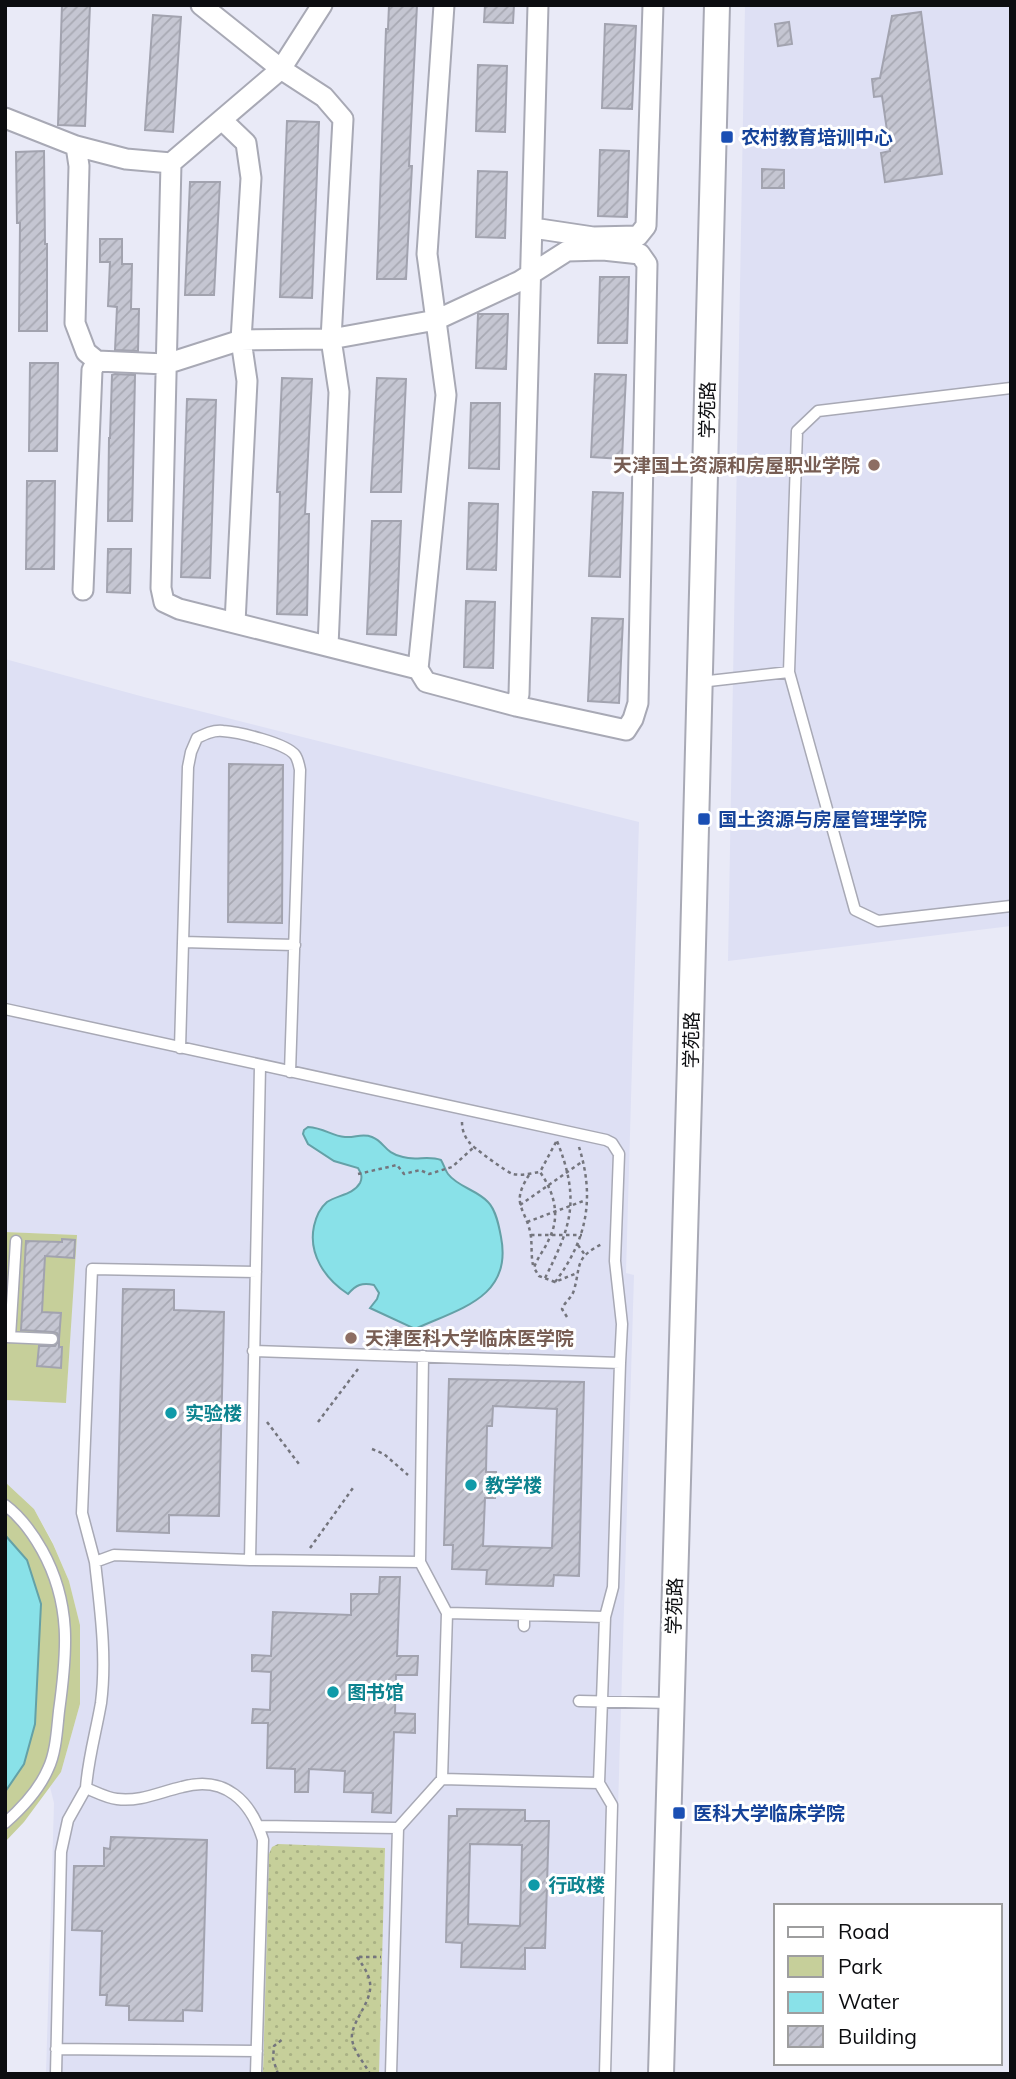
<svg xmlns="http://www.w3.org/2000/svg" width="1016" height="2079" font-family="Mulish,'Noto Sans SC',sans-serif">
<defs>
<pattern id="grass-dots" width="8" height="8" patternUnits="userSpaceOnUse" patternTransform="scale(1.75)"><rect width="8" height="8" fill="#c6cf9a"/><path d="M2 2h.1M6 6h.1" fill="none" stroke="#a9b184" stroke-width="1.8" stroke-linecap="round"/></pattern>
<pattern id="building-hatch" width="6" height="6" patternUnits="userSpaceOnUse" patternTransform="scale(1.75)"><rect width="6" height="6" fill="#c5c6d2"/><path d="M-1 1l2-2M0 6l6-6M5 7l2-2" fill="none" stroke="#a8a9b3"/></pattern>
</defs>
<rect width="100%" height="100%" fill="#e9eaf7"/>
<path fill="#dee0f4" d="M 745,5 L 1011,5 L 1011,926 L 728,961 Z
M 5,659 L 144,697 L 639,822 L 626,1273 L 634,1275 L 610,2074 L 46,2074 L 54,1803 L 50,1787 L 61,1772 L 80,1704 L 80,1625 L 69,1581 L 52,1541 L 34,1509 L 5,1482 L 5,1400 L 66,1403 L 76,1235 L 5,1232 Z"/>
<path fill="url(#grass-dots)" d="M 278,1844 L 385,1848 L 379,2074 L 263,2074 L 269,1854 L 272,1847 Z"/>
<path fill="#c6cf9a" d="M 5,1232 L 77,1235 L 66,1403 L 5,1400 Z
M 5,1482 L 34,1509 L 53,1544 L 69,1581 L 80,1625 L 80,1704 L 61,1772 L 24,1822 L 5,1842 Z"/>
<path fill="#89e1e8" stroke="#64a1a7" stroke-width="2" d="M 308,1127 C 325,1128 331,1136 345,1137 C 355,1138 362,1133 372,1137 C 385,1142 384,1153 403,1157 C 416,1161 428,1155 441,1160 C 444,1165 445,1170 448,1174 C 458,1187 477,1190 488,1202 C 496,1210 499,1226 501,1237 C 513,1298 458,1309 415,1329 L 370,1308 L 377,1299 L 379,1293 L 374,1285 C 362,1282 356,1285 348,1294 C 325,1279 308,1254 314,1226 C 316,1217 320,1208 327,1202 C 337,1195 353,1195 360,1183 C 363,1177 361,1173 358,1168 L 334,1161 L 308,1144 L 303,1134 L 304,1130 Z
M 5,1535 L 27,1560 L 41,1604 L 35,1724 L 24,1764 L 5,1792 Z"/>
<path fill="url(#building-hatch)" stroke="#a2a3af" stroke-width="2" fill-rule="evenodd" d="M 62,5 L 90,5 L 85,126 L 58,125 Z
M 389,5 L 417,5 L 409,166 L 412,166 L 406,279 L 377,279 L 386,29 L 388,29 Z
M 485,5 L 514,5 L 513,23 L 484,22 Z
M 921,12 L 942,174 L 885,182 L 881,153 L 890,151 L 882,96 L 874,97 L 872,79 L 880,78 L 892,16 Z
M 153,15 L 181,17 L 173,132 L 145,130 Z
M 789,22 L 792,44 L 778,46 L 775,24 Z
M 605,24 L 636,26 L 632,109 L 602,108 Z
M 478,65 L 507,66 L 505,132 L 476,131 Z
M 287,121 L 319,122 L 312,298 L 280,297 Z
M 600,150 L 629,151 L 627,217 L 598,216 Z
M 44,151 L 45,244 L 47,244 L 47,331 L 19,331 L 20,223 L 17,223 L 16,152 Z
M 762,169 L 784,170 L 784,188 L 762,188 Z
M 478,171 L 507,172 L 505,238 L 476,237 Z
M 190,182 L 220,182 L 214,295 L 185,295 Z
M 100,239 L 122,239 L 122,264 L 132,264 L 131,309 L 139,309 L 138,351 L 115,350 L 117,307 L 108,306 L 110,262 L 100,262 Z
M 600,277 L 629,277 L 627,343 L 598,343 Z
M 478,314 L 508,314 L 506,369 L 476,368 Z
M 30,363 L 58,363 L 57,451 L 29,451 Z
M 115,374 L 135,375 L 132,521 L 108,521 L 109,438 L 110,438 L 112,375 Z
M 595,374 L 626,375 L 622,459 L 591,457 Z
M 282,378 L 312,379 L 305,514 L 309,514 L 307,615 L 277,614 L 280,492 L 277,492 Z
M 377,378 L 406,379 L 401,492 L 371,492 Z
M 187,399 L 216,400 L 210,578 L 181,577 Z
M 471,403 L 500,403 L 499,469 L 469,468 Z
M 27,481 L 55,481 L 54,569 L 26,569 Z
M 593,492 L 623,493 L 620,577 L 589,576 Z
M 469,503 L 498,504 L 496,570 L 467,569 Z
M 372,521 L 401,521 L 396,635 L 367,634 Z
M 108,549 L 131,549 L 130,593 L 107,592 Z
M 466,601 L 495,602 L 493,668 L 464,667 Z
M 592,618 L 623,619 L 619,703 L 588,701 Z
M 229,764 L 283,765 L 282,923 L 228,922 Z
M 62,1239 L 75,1240 L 74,1258 L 45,1256 L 42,1312 L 61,1313 L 59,1339 L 57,1333 L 53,1332 L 21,1330 L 26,1241 L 62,1242 Z
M 123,1289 L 174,1290 L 174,1310 L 224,1312 L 219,1516 L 169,1515 L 169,1533 L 117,1531 Z
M 59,1340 L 59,1347 L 62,1347 L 61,1368 L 37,1366 L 39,1346 L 55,1346 Z
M 449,1379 L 584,1382 L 579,1576 L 554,1575 L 553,1586 L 486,1584 L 487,1570 L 452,1569 L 453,1545 L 444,1545 ZM 493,1406 L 557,1409 L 552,1548 L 483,1546 L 485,1498 L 495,1498 L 496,1472 L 486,1472 L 487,1426 L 492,1426 Z
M 380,1577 L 400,1577 L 397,1656 L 418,1656 L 417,1675 L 396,1675 L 395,1713 L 415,1714 L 415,1733 L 394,1732 L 391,1813 L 372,1812 L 373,1793 L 344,1792 L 345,1771 L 309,1769 L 308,1792 L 295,1792 L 295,1769 L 267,1768 L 268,1723 L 252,1723 L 253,1709 L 270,1710 L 271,1672 L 252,1671 L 252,1655 L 271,1656 L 273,1612 L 351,1615 L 351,1594 L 379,1594 Z
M 457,1809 L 525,1810 L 525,1821 L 549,1821 L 545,1948 L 525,1948 L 525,1969 L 461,1967 L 462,1943 L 446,1942 L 449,1816 L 457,1816 ZM 470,1844 L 522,1845 L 520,1926 L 468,1924 Z
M 111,1837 L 207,1840 L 202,2011 L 183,2010 L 183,2021 L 129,2020 L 129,2006 L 106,2005 L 107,1995 L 100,1995 L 102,1931 L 72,1930 L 74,1866 L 104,1866 L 104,1848 L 110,1849 Z"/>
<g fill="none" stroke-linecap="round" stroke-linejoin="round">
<defs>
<path id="service" d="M 1011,388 L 818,411 L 797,431 L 789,672 L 855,910 L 878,921 L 1011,906
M 700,682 L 789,672
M 183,942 L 295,945
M 5,1009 L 606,1140 L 612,1143 L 619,1154 L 615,1261 L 622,1324 L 620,1363
M 180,1048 L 188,767 L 191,752 L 197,738 C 205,734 213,730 223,731 C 238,732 286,743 295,755 C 298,759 299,765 300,770 L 290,1072
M 6,1337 L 52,1339
M 10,1337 L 16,1241
M 253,1351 L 620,1363 L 613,1587 L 605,1617 L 599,1783 L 612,1805 L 605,2074
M 423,1356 L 420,1562 L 447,1613
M 5,1505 C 21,1517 33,1534 42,1550 C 72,1604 67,1653 59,1711 C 57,1729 56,1753 48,1769 C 39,1790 22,1808 5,1823
M 250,1560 L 260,1066
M 95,1562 L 82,1513 L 92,1269 L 256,1272
M 524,1615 L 524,1626
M 579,1701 L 670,1703
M 599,1783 L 442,1779 L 447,1613 L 605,1617
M 259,1826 L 398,1828 L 442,1779
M 56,2049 L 257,2051
M 56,2074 L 61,1852 L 68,1820 L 86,1788
M 256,2074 L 263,1840 C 251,1801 225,1775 182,1787 C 160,1792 140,1802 117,1799 C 107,1798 96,1792 86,1788 C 88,1759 96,1732 101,1703 C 107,1656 100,1608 95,1562 L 114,1555 L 250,1560 L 420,1562
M 391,2074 L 398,1828"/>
<path id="minor" d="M 201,5 L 281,69 L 324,97 L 343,119 L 331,339 L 339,392 L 328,646
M 322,5 L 281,69 L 171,163 L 161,588 L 164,602 L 179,609 L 418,669
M 5,118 L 76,146 L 126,159 L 171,163
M 222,120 L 246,143 L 251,178 L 241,340 L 247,381 L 235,623
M 76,146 L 79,166 L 75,323 L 86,352 L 97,361 L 166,364 L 241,340 L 331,339 L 436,320 L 520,281 L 567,251 L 603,250 L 640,254 L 647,264 L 638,703 L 633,719 L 626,730 L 516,706 L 426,682 L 418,669 L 446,395 L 427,254 L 444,5
M 533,228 L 593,237 L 638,236 L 646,226 L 653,5
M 83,590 L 92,370 L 97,361
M 516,706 L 519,694 L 538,5"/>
<path id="tertiary" d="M 661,2074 L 690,1062 L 717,5"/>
</defs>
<use href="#service" stroke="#a8a9b5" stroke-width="13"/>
<use href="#minor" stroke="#a8a9b5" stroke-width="23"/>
<use href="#tertiary" stroke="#a8a9b5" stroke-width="28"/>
<path stroke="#74757d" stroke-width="2.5" stroke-dasharray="3.5 3.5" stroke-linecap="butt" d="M 462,1122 C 462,1129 464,1136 469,1142 C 472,1147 508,1173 513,1174 C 522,1176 532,1173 540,1172
M 556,1142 L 540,1172 C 554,1192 561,1216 549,1239 C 545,1249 537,1258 534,1268 L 539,1276 L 555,1282 L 577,1273
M 358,1174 L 397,1165 L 404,1174 L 420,1170 L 429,1174 L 452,1167 L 473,1148
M 529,1175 C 509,1206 527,1208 531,1237 C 532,1246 531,1256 533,1265
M 520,1205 L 583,1161
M 527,1222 L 586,1200
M 531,1235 L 582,1235
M 578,1245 L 585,1255
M 545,1278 C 572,1225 580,1199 557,1141
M 555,1282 C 587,1240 595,1198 579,1147
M 567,1317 L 562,1309 C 565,1301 572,1298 574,1290 C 581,1266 574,1258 602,1244
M 267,1422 L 299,1464
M 318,1422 L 358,1369
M 372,1449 L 384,1454 L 408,1475
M 310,1548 L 353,1488
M 357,1957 C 376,1983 373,1991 358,2018 C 355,2024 351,2032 352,2039 C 354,2053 364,2062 370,2074
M 359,1957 L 381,1957
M 278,2074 L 273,2059 L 274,2046 L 284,2038"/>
<use href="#service" stroke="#fff" stroke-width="10"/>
<use href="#minor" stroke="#fff" stroke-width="19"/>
<use href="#tertiary" stroke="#fff" stroke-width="24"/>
</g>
<g fill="#1a4fb4" stroke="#fff" stroke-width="2.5">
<rect x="720" y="130" width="14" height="14" rx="3.5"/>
<rect x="697" y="812" width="14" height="14" rx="3.5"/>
<rect x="672" y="1806" width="14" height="14" rx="3.5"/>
</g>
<g fill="#8d6e63" stroke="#fff" stroke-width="2.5">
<circle cx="874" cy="465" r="7"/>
<circle cx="351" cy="1338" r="7"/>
</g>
<g fill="#0f9aa8" stroke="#fff" stroke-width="2.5">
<circle cx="171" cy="1413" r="7"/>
<circle cx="471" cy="1485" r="7"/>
<circle cx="333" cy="1692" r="7"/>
<circle cx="534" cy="1885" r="7"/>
</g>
<g text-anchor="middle" stroke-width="6" stroke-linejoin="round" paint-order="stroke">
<g font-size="19" font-weight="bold" fill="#164399" stroke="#fff" text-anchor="start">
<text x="741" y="144">农村教育培训中心</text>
<text x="718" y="826">国土资源与房屋管理学院</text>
<text x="693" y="1820">医科大学临床学院</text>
</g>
<g font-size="19" fill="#0c0d10" stroke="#fff">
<text transform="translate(707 410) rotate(-89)" y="7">学苑路</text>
<text transform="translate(691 1040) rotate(-89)" y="7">学苑路</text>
<text transform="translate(674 1606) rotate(-88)" y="7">学苑路</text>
</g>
<g font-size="19" font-weight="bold" fill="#785e54" stroke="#fff" text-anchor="end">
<text x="860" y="472">天津国土资源和房屋职业学院</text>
<text x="365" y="1345" text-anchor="start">天津医科大学临床医学院</text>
</g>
<g font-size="19" font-weight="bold" fill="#0d838f" stroke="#fff" text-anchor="start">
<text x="185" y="1420">实验楼</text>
<text x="485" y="1492">教学楼</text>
<text x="347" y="1699">图书馆</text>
<text x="548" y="1892">行政楼</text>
</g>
</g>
<rect width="1016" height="2079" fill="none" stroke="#0c0d10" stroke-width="14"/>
<rect x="774" y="1904" width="228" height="161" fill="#ffffff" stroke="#9e9e9f" stroke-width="2"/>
<rect x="788" y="1927" width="35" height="10" fill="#ffffff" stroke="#9e9e9f" stroke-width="2"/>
<text x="838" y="1939" font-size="21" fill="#0c0d10">Road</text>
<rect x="788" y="1956" width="35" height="21" fill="#c6cf9a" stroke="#9e9e9f" stroke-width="2"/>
<text x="838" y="1974" font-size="21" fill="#0c0d10">Park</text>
<rect x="788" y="1992" width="35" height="21" fill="#89e1e8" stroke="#9e9e9f" stroke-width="2"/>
<text x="838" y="2009" font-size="21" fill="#0c0d10">Water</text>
<rect x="788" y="2026" width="35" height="21" fill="url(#building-hatch)" stroke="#9e9e9f" stroke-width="2"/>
<text x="838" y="2044" font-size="21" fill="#0c0d10">Building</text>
</svg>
